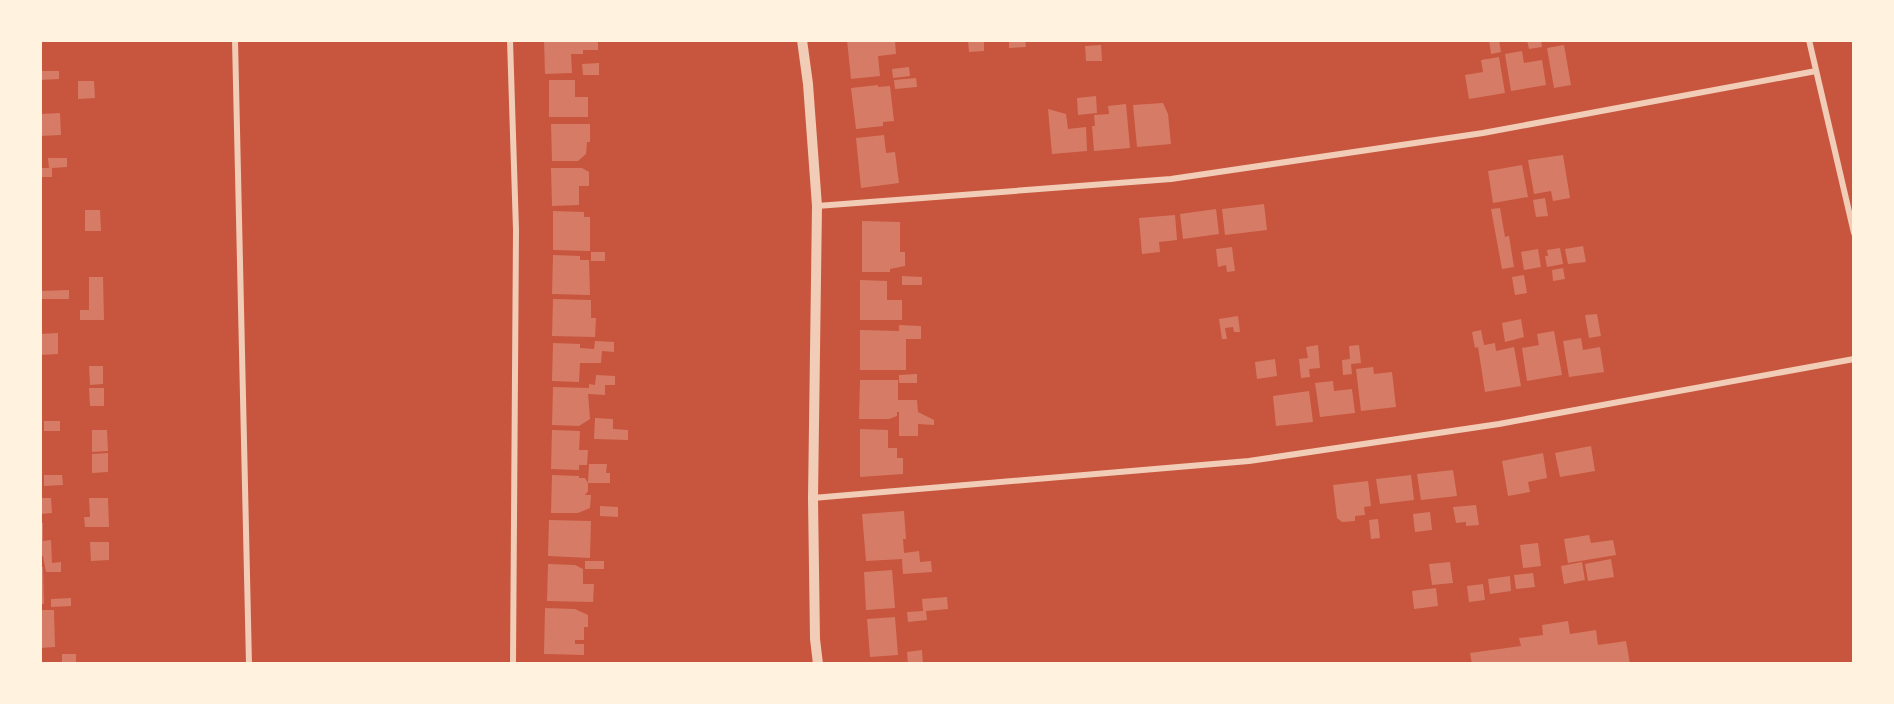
<svg xmlns="http://www.w3.org/2000/svg" width="1894" height="704" font-family="'Noto Sans',sans-serif">
<rect width="100%" height="100%" fill="#c8553d"/>
<path fill="#d67c66" d="M 544,40 L 598,40 L 598,50 L 583,50 L 583,54 L 571,54 L 572,73 L 545,74 Z
M 847,40 L 895,40 L 896,54 L 878,56 L 880,76 L 851,79 Z
M 968,40 L 984,40 L 984,51 L 969,52 Z
M 1009,40 L 1025,40 L 1026,47 L 1009,48 Z
M 1489,40 L 1499,40 L 1501,52 L 1491,54 Z
M 1527,40 L 1541,40 L 1542,47 L 1529,49 Z
M 1101,45 L 1102,61 L 1086,61 L 1085,46 Z
M 1564,45 L 1571,85 L 1554,88 L 1547,48 Z
M 1522,51 L 1524,63 L 1542,60 L 1546,85 L 1511,91 L 1505,54 Z
M 1499,57 L 1505,93 L 1469,99 L 1465,75 L 1483,72 L 1481,60 Z
M 599,63 L 599,75 L 583,75 L 582,64 Z
M 909,67 L 910,76 L 893,78 L 892,69 Z
M 40,71 L 59,71 L 59,79 L 40,80 Z
M 916,78 L 917,87 L 895,89 L 894,80 Z
M 549,80 L 575,80 L 575,97 L 588,97 L 588,117 L 549,117 Z
M 78,81 L 94,81 L 95,98 L 78,99 Z
M 878,85 L 878,87 L 890,86 L 894,121 L 883,122 L 883,126 L 856,129 L 851,88 Z
M 1096,96 L 1097,113 L 1078,115 L 1077,98 Z
M 1163,103 L 1168,114 L 1171,144 L 1137,147 L 1133,105 Z
M 1126,104 L 1130,148 L 1094,151 L 1092,126 L 1095,126 L 1094,115 L 1109,114 L 1108,106 Z
M 1048,109 L 1066,114 L 1068,129 L 1086,127 L 1087,151 L 1052,154 Z
M 60,113 L 61,135 L 40,136 L 40,114 Z
M 551,124 L 590,124 L 590,142 L 587,142 L 586,154 L 578,161 L 552,161 Z
M 884,135 L 886,153 L 895,152 L 899,183 L 861,188 L 856,138 Z
M 1563,155 L 1570,198 L 1553,201 L 1551,191 L 1534,194 L 1528,160 Z
M 48,158 L 67,158 L 67,167 L 52,168 L 52,177 L 40,177 L 40,168 L 49,168 Z
M 1522,165 L 1528,197 L 1493,203 L 1488,171 Z
M 551,168 L 582,168 L 589,172 L 589,186 L 579,186 L 579,205 L 552,206 Z
M 1545,198 L 1548,216 L 1536,217 L 1533,200 Z
M 1264,204 L 1267,230 L 1225,235 L 1222,209 Z
M 1500,208 L 1505,237 L 1509,236 L 1514,267 L 1502,269 L 1491,209 Z
M 1216,209 L 1219,234 L 1183,239 L 1180,214 Z
M 85,210 L 100,210 L 101,231 L 85,231 Z
M 553,211 L 584,212 L 584,217 L 590,217 L 590,251 L 553,250 Z
M 1175,215 L 1177,240 L 1159,242 L 1160,252 L 1142,254 L 1139,218 Z
M 862,221 L 900,222 L 900,252 L 905,252 L 905,266 L 890,269 L 890,272 L 862,272 Z
M 1583,246 L 1586,262 L 1568,264 L 1565,249 Z
M 1232,247 L 1235,271 L 1227,272 L 1226,265 L 1218,267 L 1216,249 Z
M 1560,248 L 1563,264 L 1547,267 L 1545,256 L 1548,256 L 1547,250 Z
M 1538,249 L 1541,267 L 1524,270 L 1521,252 Z
M 591,252 L 605,252 L 605,261 L 591,261 Z
M 553,255 L 580,256 L 580,260 L 589,260 L 590,295 L 552,294 Z
M 1563,268 L 1565,279 L 1553,281 L 1552,270 Z
M 1524,275 L 1527,293 L 1515,295 L 1512,277 Z
M 902,276 L 922,277 L 922,285 L 902,285 Z
M 89,277 L 103,277 L 104,320 L 80,320 L 80,310 L 89,310 Z
M 860,280 L 887,281 L 887,300 L 902,300 L 902,320 L 860,320 Z
M 69,290 L 69,299 L 40,299 L 40,291 Z
M 553,299 L 591,300 L 591,318 L 596,318 L 595,337 L 552,336 Z
M 1597,314 L 1601,336 L 1589,338 L 1585,315 Z
M 1238,316 L 1240,332 L 1234,332 L 1233,327 L 1225,328 L 1227,339 L 1222,339 L 1219,319 Z
M 1521,319 L 1524,337 L 1505,342 L 1502,323 Z
M 899,325 L 921,326 L 921,339 L 906,339 L 906,370 L 860,370 L 860,330 L 899,331 Z
M 1481,330 L 1484,345 L 1495,343 L 1496,351 L 1514,347 L 1521,386 L 1485,392 L 1478,347 L 1475,348 L 1472,332 Z
M 1554,331 L 1562,375 L 1527,381 L 1522,348 L 1539,345 L 1537,334 Z
M 58,333 L 58,354 L 40,355 L 40,334 Z
M 1581,338 L 1583,350 L 1600,347 L 1604,372 L 1569,377 L 1563,341 Z
M 595,341 L 614,342 L 614,352 L 602,351 L 601,363 L 580,363 L 579,382 L 552,381 L 553,343 L 580,344 L 580,348 L 594,349 Z
M 1318,345 L 1320,368 L 1309,369 L 1310,377 L 1301,378 L 1299,359 L 1308,358 L 1306,347 Z
M 1359,345 L 1361,363 L 1351,364 L 1352,374 L 1343,375 L 1342,360 L 1350,359 L 1349,346 Z
M 1275,359 L 1277,376 L 1257,379 L 1255,362 Z
M 89,366 L 103,366 L 103,384 L 90,385 Z
M 1373,367 L 1374,374 L 1392,372 L 1396,407 L 1361,411 L 1356,369 Z
M 917,374 L 917,383 L 899,383 L 899,375 Z
M 596,375 L 615,376 L 615,385 L 605,385 L 605,395 L 588,394 L 590,419 L 579,426 L 552,425 L 553,387 L 589,388 L 589,384 L 595,385 Z
M 860,380 L 898,380 L 898,400 L 917,400 L 918,412 L 934,420 L 934,425 L 918,424 L 918,436 L 899,436 L 899,412 L 897,412 L 897,416 L 889,419 L 859,419 Z
M 1333,381 L 1334,391 L 1352,389 L 1355,413 L 1320,417 L 1315,383 Z
M 89,388 L 104,388 L 104,406 L 90,406 Z
M 1309,391 L 1313,422 L 1276,426 L 1273,396 Z
M 595,418 L 613,419 L 613,429 L 628,430 L 628,440 L 594,439 Z
M 44,421 L 60,421 L 60,431 L 44,431 Z
M 860,429 L 888,430 L 888,448 L 897,448 L 897,458 L 903,458 L 903,474 L 860,477 Z
M 92,430 L 107,430 L 108,451 L 92,452 Z
M 552,430 L 580,431 L 579,450 L 588,450 L 587,465 L 579,465 L 579,470 L 551,469 Z
M 1591,446 L 1595,471 L 1560,477 L 1555,453 Z
M 108,453 L 108,472 L 92,473 L 92,454 Z
M 1543,453 L 1547,478 L 1528,482 L 1530,492 L 1508,496 L 1502,461 Z
M 589,464 L 607,464 L 606,473 L 610,473 L 610,483 L 588,483 Z
M 1453,470 L 1457,496 L 1421,500 L 1417,474 Z
M 44,475 L 62,475 L 63,485 L 44,486 Z
M 552,475 L 579,476 L 579,478 L 585,478 L 588,483 L 588,491 L 585,495 L 591,495 L 590,508 L 578,513 L 551,513 Z
M 1411,475 L 1414,500 L 1380,504 L 1376,479 Z
M 1368,481 L 1371,506 L 1364,507 L 1365,515 L 1355,516 L 1355,521 L 1342,522 L 1337,518 L 1333,485 Z
M 40,498 L 51,498 L 52,513 L 40,514 Z
M 89,498 L 108,498 L 109,527 L 85,527 L 84,517 L 90,517 Z
M 1476,505 L 1479,525 L 1466,526 L 1466,522 L 1456,523 L 1453,507 Z
M 600,506 L 618,507 L 618,517 L 600,516 Z
M 904,511 L 906,539 L 903,539 L 904,553 L 919,551 L 920,562 L 931,561 L 932,572 L 903,574 L 902,559 L 866,561 L 862,514 Z
M 1430,512 L 1432,530 L 1415,532 L 1413,514 Z
M 1378,519 L 1380,538 L 1371,539 L 1369,520 Z
M 549,520 L 591,521 L 590,558 L 548,556 Z
M 40,523 L 43,523 L 43,541 L 51,540 L 52,563 L 61,562 L 61,572 L 46,572 L 43,556 L 40,556 Z
M 1589,535 L 1591,543 L 1613,540 L 1616,555 L 1568,563 L 1564,539 Z
M 90,542 L 109,542 L 109,560 L 91,561 Z
M 1538,543 L 1541,566 L 1523,568 L 1520,545 Z
M 1611,559 L 1614,577 L 1588,581 L 1585,564 Z
M 585,561 L 604,561 L 604,569 L 585,569 Z
M 1450,562 L 1453,583 L 1432,585 L 1429,564 Z
M 1582,562 L 1585,580 L 1564,584 L 1561,566 Z
M 548,564 L 575,565 L 583,569 L 583,584 L 594,584 L 593,602 L 547,601 Z
M 40,567 L 43,567 L 44,604 L 40,604 Z
M 892,570 L 895,608 L 866,610 L 864,572 Z
M 1533,573 L 1535,587 L 1516,589 L 1514,575 Z
M 1510,576 L 1511,591 L 1490,594 L 1488,579 Z
M 1483,584 L 1485,600 L 1469,602 L 1467,586 Z
M 1436,588 L 1438,606 L 1414,609 L 1412,591 Z
M 947,597 L 948,609 L 926,611 L 927,620 L 908,622 L 907,612 L 923,611 L 922,599 Z
M 71,598 L 71,606 L 51,607 L 51,599 Z
M 545,608 L 575,609 L 588,615 L 588,627 L 584,627 L 584,640 L 575,640 L 575,644 L 584,644 L 584,655 L 544,654 Z
M 40,610 L 54,610 L 55,647 L 40,648 Z
M 895,617 L 898,655 L 870,657 L 867,619 Z
M 1568,621 L 1570,634 L 1596,630 L 1598,645 L 1626,641 L 1630,664 L 1472,664 L 1470,653 L 1521,646 L 1519,638 L 1543,635 L 1542,625 Z
M 922,650 L 923,664 L 908,664 L 907,652 Z
M 62,654 L 76,654 L 76,664 L 62,664 Z"/>
<g fill="none" stroke-linecap="round" stroke-linejoin="round">
<path stroke="#f1ccb7" stroke-width="6" d="M 235,40 L 249,664
M 510,40 L 516,230 L 513,664
M 1809,40 L 1854,233
M 817,206 L 1171,179 L 1483,133 L 1816,71
M 813,498 L 1249,461 L 1499,424 L 1854,359"/>
<path stroke="#f1ccb7" stroke-width="10" d="M 802,40 L 808,84 L 817,206 L 813,498 L 815,639 L 818,664"/>
</g>
<rect width="1894" height="704" fill="none" stroke="#fff3e0" stroke-width="84"/>
</svg>
